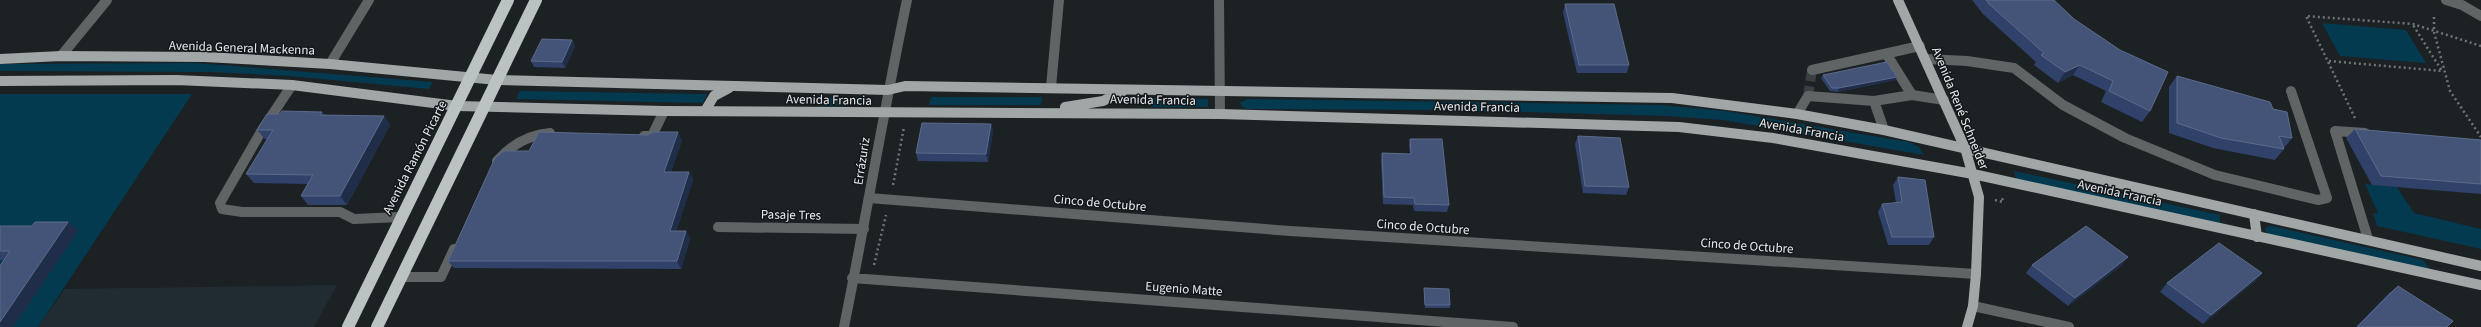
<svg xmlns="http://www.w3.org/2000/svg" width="2481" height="327" font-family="'Source Sans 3',sans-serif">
<rect width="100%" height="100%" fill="#1c2124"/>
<path fill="#212c32" d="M 337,285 L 314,327 L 38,327 L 65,289 Z"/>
<path fill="#033a4f" d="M 2322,23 L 2406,30 L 2426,63 L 2340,56 Z
M 196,63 L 433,82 L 429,89 L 289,76 L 210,72 L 0,71 L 0,64 Z
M 520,91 L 707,94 L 703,103 L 516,99 Z
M 0,94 L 192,94 L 38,327 L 0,327 Z
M 863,97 L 861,105 L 820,106 L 822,98 Z
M 931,97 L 1042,97 L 1041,105 L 929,105 Z
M 1152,98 L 1208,99 L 1208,107 L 1151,107 Z
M 1247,99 L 1661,105 L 1725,111 L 1909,142 L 1919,147 L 1924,155 L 1723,120 L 1667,116 L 1449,110 L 1247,109 L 1242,107 L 1240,103 Z
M 2014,171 L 2220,215 L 2220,223 L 2016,179 Z
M 2365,184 L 2397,187 L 2414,213 L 2481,229 L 2481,249 L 2377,226 L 2373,213 L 2378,213 Z
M 2272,226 L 2423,260 L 2429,268 L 2427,271 L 2272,237 L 2265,231 L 2266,227 Z"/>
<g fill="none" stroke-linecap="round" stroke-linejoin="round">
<path stroke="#3a3f42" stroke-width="10" stroke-dasharray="10 5" stroke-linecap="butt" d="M 1808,96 L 1812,70"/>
<path stroke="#717578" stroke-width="2.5" stroke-dasharray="2 3" stroke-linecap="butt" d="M 2434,17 L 2434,32 L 2450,91 L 2481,137
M 2329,61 L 2442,71 L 2413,25
M 2355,118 L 2306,16 L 2413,24 L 2481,46
M 893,185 L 904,127
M 1995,200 L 2003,202 L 2002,197
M 874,265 L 886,215"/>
<path stroke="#606464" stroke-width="10" d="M 1219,0 L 1220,114
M 2446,0 L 2462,5 L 2481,16
M 1887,55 L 1912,95
M 61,56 L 107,0
M 1926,59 L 1967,61 L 2014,68 L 2063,105 L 2125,138 L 2215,175 L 2318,200 L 2327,198 L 2291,91
M 330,64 L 369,0
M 1812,70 L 1920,46
M 292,85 L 262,130 L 220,203 L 222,209 L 242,212 L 340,212 L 354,219 L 400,217
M 1051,87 L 1059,0
M 1874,101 L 1884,130
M 1797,114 L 1808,96 L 1874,101 L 1912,95 L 1944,100
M 2365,133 L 2335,131 L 2368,239
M 644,136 L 652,136 L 664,111
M 497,161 C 511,145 528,135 550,133
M 869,198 L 1290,231 L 1976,274
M 718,227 L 864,229
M 402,277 L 441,277 L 454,249
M 852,278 L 1513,327
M 1973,306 L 2069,327
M 844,327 C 866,218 884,109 907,0"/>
<path stroke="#a1a7a7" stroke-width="10" d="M 1898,0 L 1965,148 L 1979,197 L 1976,274 L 1973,306 L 1967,327
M 0,59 L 61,56 L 205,57 L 330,64 L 497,80 L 888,90 L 905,86 L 1672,98 L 1797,114 L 1884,130 L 2481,266
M 0,81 L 176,80 L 292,85 L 457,106 L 664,111 L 1220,114 L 1679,127 L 1773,138 L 1973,174 L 2481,285
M 1065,107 L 1103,101 L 1123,91
M 705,111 L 714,96 L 729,88
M 2254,214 L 2257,237"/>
<path stroke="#bac2c2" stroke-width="12" d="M 348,327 L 508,0
M 377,327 L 536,0"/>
</g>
<path fill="#30426a" d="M 1972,0 L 2054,0 L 2150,111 L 2142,122 L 2101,102 L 2106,91 L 2073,75 L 2058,83 L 2034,65 L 2036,62 L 1983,14 Z
M 1565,4 L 1629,65 L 1627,73 L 1577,73 L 1563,13 Z
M 572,40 L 575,46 L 565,68 L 534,67 L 531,61 Z
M 1823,75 L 1897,77 L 1895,80 L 1838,92 L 1830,91 L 1821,78 Z
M 2177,76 L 2292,138 L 2284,148 L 2284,149 L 2275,160 L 2213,148 L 2169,133 L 2169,87 Z
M 322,112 L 325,115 L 384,116 L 390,125 L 347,205 L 308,205 L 301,196 L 307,184 L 254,183 L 246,174 L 267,139 L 265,139 L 257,130 L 280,114 Z
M 991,124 L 993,132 L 988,162 L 918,161 L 916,153 Z
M 2355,129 L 2481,140 L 2481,194 L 2372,185 L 2346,138 Z
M 1578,136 L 1629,187 L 1626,195 L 1583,193 L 1575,144 Z
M 1410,139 L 1449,205 L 1447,212 L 1414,211 L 1413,205 L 1383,204 L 1381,161 L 1382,153 L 1410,154 L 1409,146 Z
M 682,140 L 671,172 L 689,172 L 693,180 L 676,231 L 686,231 L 690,239 L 681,269 L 454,268 L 448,261 L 529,151 Z
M 1898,177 L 1934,237 L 1929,245 L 1888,245 L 1878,212 L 1882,204 L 1896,203 L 1893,185 Z
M 68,222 L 78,231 L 4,260 L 0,260 L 0,226 L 32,226 Z
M 2032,265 L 2122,265 L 2068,306 L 2026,273 Z
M 2262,273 L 2254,282 L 2203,324 L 2160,292 L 2167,283 Z
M 2398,286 L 2447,327 L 2356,327 L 2389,293 Z
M 1424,288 L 1450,305 L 1450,308 L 1425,308 L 1424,291 Z"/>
<path fill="#202d48" d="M 572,40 L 575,46 L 565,68 L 562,62 Z
M 2080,65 L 2073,75 L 2058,83 L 2065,72 Z
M 1897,77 L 1895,80 L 1838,92 L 1839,88 Z
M 322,112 L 329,121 L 320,115 Z
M 384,116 L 390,125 L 347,205 L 340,196 Z
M 991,124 L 993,132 L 988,162 L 986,154 Z
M 678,132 L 682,140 L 668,180 L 664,172 Z
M 689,172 L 693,180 L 674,239 L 670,231 Z
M 68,222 L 78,231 L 13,327 L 0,327 L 0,322 Z
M 686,231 L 690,239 L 681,269 L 677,261 Z
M 2128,257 L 2122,265 L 2068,306 L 2075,298 Z
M 2262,273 L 2254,282 L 2203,324 L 2211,315 Z"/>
<path fill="#435478" stroke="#5d6b8a" d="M 1986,0 L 2054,0 L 2074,19 L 2120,50 L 2168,72 L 2150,111 L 2109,91 L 2113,81 L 2080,65 L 2065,72 L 2041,55 L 2044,53 L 1989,4 Z
M 1565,4 L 1614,4 L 1629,65 L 1579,65 Z
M 542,39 L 572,40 L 562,62 L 531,61 Z
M 1887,62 L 1897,77 L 1839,88 L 1832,88 L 1823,75 Z
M 2177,76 L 2270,102 L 2273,109 L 2287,112 L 2292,138 L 2279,136 L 2284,149 L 2221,138 L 2177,123 Z
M 282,111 L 322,112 L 320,115 L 384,116 L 340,196 L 301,196 L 313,175 L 246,174 L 273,130 L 257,130 L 267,114 L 280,114 Z
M 922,123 L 991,124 L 986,154 L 916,153 Z
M 2355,129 L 2481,140 L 2481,184 L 2381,176 Z
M 539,132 L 648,135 L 653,132 L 678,132 L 664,172 L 689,172 L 670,231 L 686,231 L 677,261 L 448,261 L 495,158 L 504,151 L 529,151 Z
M 1578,136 L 1620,138 L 1629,187 L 1585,186 Z
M 1410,139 L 1442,139 L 1449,205 L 1415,204 L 1414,198 L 1384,197 L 1382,153 L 1411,154 Z
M 1898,177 L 1925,180 L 1934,237 L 1892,237 L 1882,204 L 1902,202 Z
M 35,222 L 68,222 L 0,322 L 0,266 L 10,251 L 0,251 L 0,226 L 32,226 Z
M 2086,226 L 2128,257 L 2075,298 L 2032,265 Z
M 2219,243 L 2262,273 L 2211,315 L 2167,283 Z
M 2398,286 L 2453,321 L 2447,327 L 2357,327 Z
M 1424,288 L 1449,289 L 1450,305 L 1425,305 Z"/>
<g text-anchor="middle" stroke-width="3" stroke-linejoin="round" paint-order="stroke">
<g font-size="13" fill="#e7eaec" stroke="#13181b">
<text transform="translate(242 47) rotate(2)" y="5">Avenida General Mackenna</text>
<text transform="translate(829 99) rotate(1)" y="5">Avenida Francia</text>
<text transform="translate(1153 99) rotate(1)" y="5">Avenida Francia</text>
<text transform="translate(1477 106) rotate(1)" y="5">Avenida Francia</text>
<text transform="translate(1961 108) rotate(68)" y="5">Avenida René Schneider</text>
<text transform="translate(1802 129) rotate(10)" y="5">Avenida Francia</text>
<text transform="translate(414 157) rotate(-63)" y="5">Avenida Ramón Picarte</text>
<text transform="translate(861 161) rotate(-81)" y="5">Errázuriz</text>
<text transform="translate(2120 192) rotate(12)" y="5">Avenida Francia</text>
<text transform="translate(1100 202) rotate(5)" y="5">Cinco de Octubre</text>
<text transform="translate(791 214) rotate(1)" y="5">Pasaje Tres</text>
<text transform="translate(1423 226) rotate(4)" y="5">Cinco de Octubre</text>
<text transform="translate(1747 245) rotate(4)" y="5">Cinco de Octubre</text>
<text transform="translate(1184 288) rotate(4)" y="5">Eugenio Matte</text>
</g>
</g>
</svg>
